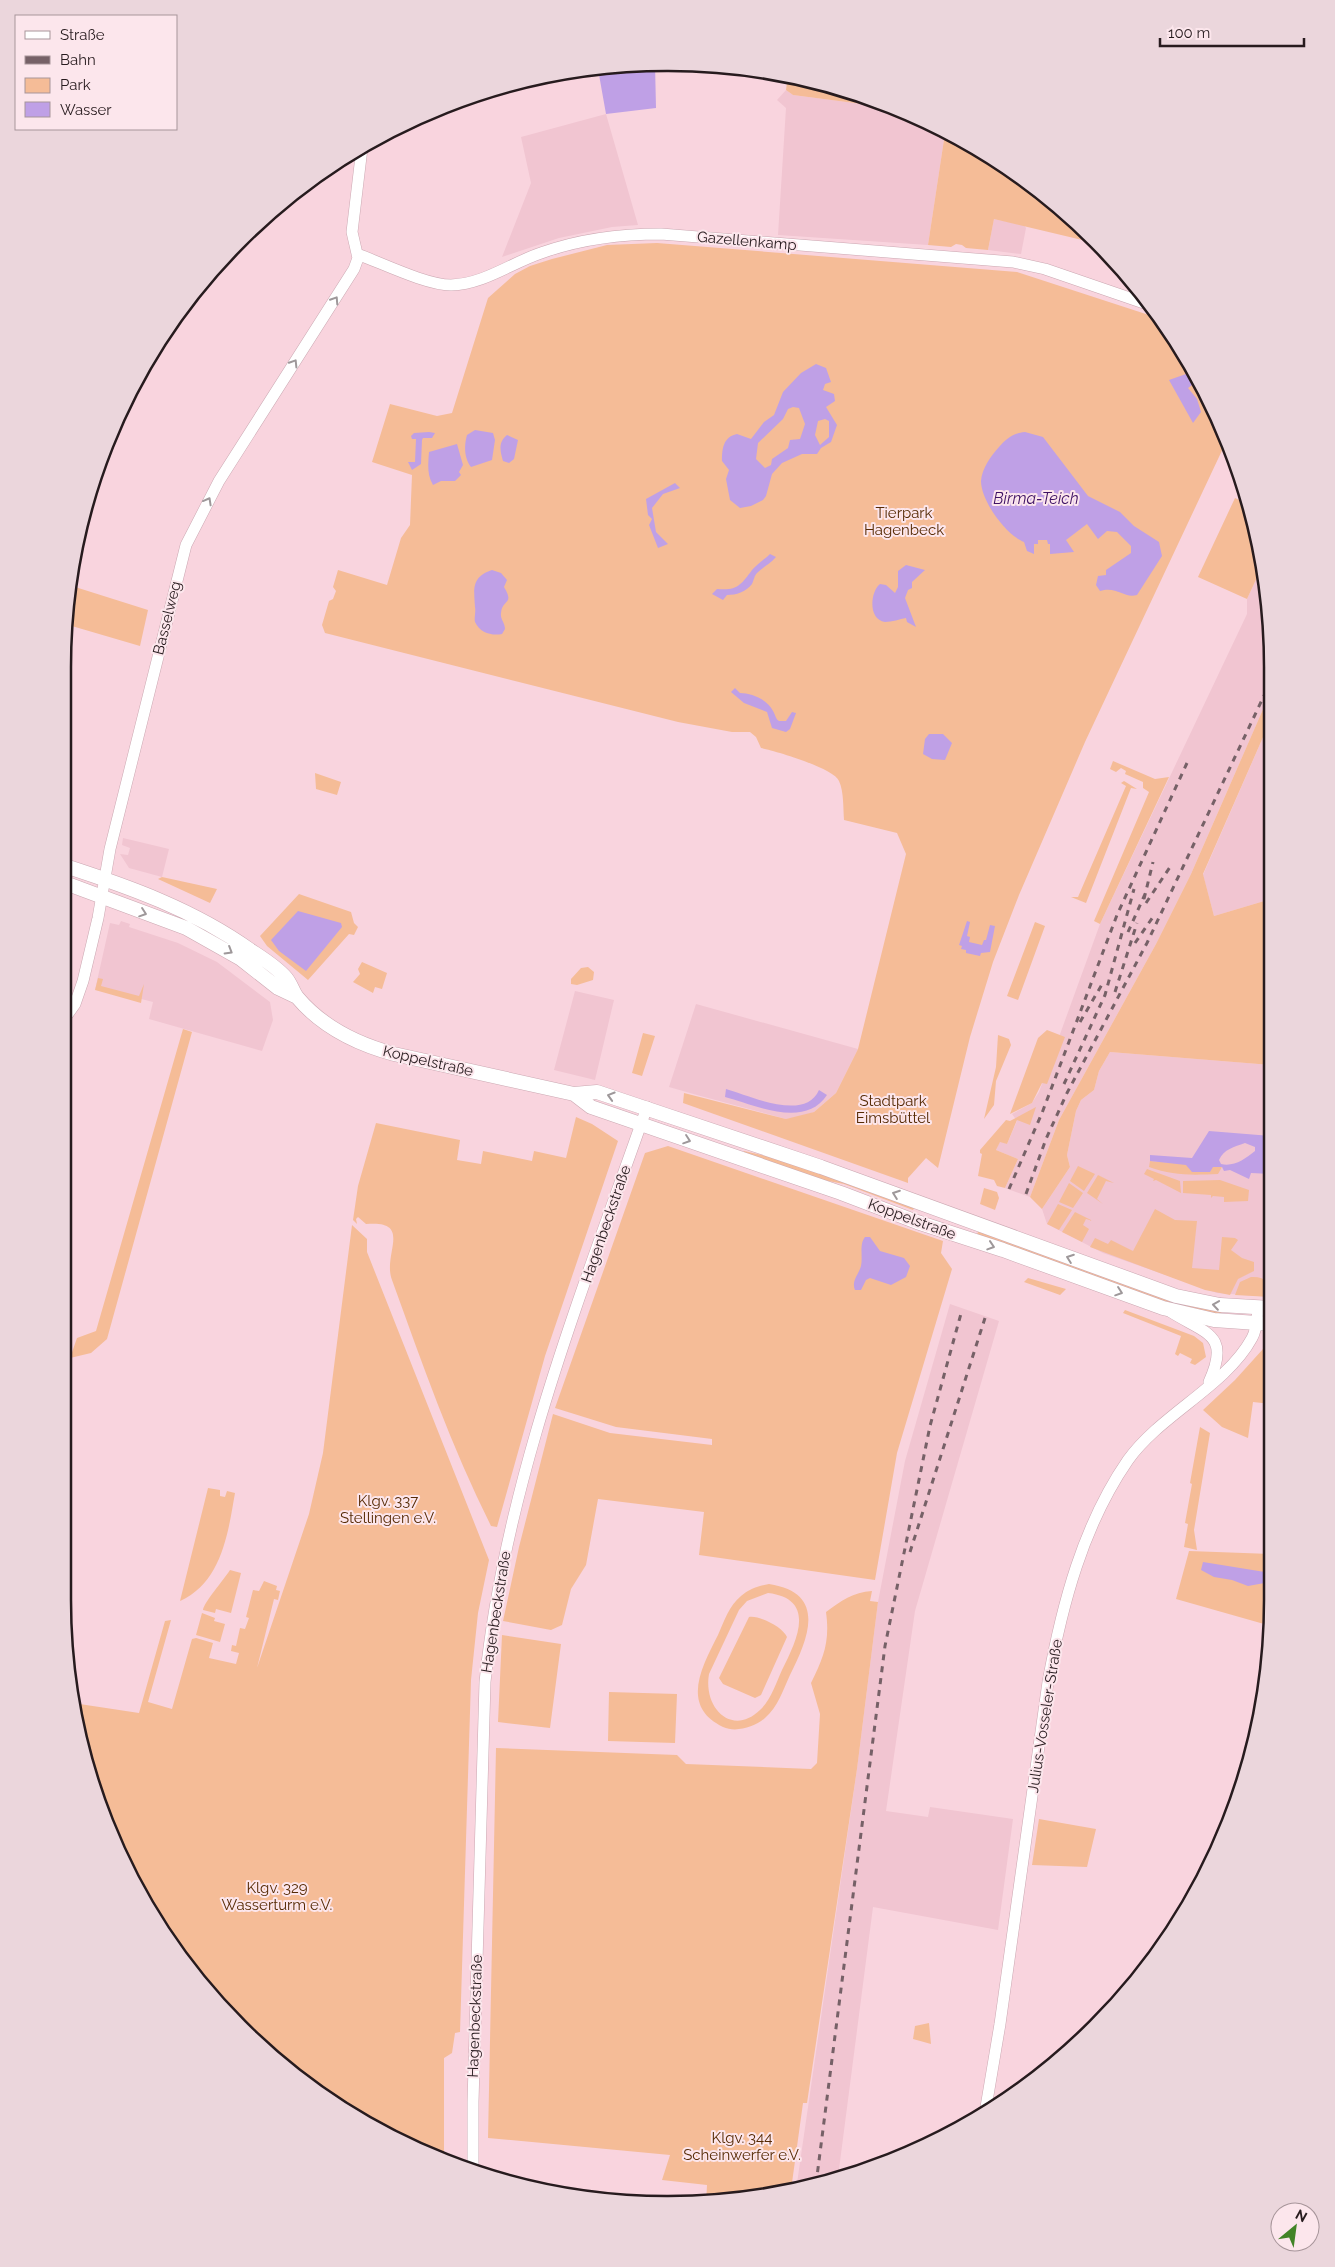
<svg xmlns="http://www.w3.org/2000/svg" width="1335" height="2267" font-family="Raleway,sans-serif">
<rect width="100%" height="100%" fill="#f9d4de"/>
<path fill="#f1c5d1" d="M 786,90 L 793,95 L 900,109 L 945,133 L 928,245 L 778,235 L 786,108 L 777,100 Z
M 606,114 L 638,225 L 612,227 L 559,238 L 502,257 L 531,183 L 521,137 Z
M 994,219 L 1024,225 L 1026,228 L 1021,254 L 988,250 Z
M 1260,571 L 1271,628 L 1271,691 L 1191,874 L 1156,944 L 1059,1120 L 1030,1197 L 1005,1188 L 1018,1159 L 996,1150 L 1000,1141 L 1007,1144 L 1017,1121 L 1012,1114 L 1032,1103 L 1039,1092 L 1100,924 L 1247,614 L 1247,599 Z
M 1271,719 L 1271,899 L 1214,916 L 1203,875 Z
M 123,838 L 169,849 L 162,877 L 129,868 L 120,854 L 128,855 L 130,848 L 122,845 Z
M 121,921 L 130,924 L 129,927 L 178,943 L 217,962 L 270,1002 L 273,1020 L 262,1051 L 149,1019 L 153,1002 L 99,988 L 95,990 L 110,923 L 119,925 Z
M 575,991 L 614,1000 L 595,1080 L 554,1070 Z
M 696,1004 L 858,1049 L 836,1093 L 814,1112 L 800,1117 L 786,1119 L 697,1095 L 669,1087 Z
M 1110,1052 L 1271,1065 L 1271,1297 L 1217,1293 L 1103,1253 L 1047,1224 L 1042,1209 L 1070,1167 L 1067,1155 L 1076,1111 L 1081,1100 L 1094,1090 L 1099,1071 Z
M 950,1304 L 999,1321 L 915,1611 L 886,1811 L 928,1817 L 930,1807 L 1013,1819 L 998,1930 L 873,1907 L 838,2177 L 796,2190 L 857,1769 L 878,1602 L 905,1461 Z"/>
<path fill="#f5bc97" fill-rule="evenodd" d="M 788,75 L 899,108 L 900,109 L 793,95 L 786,90 Z
M 945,133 L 1003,164 L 1099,244 L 994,219 L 988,250 L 966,248 L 962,245 L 956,244 L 951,247 L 928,245 Z
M 657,243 L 1017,272 L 1155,317 L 1191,365 L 1226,442 L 1085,742 L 1019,895 L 993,962 L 970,1037 L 938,1168 L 926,1158 L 908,1178 L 908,1183 L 683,1103 L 684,1093 L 786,1119 L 814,1112 L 836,1093 L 858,1049 L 906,854 L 897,833 L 844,820 C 843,808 844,792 839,781 C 834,768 775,751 761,748 L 756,737 L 750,732 L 732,732 L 678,722 L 325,633 L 322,625 L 329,601 L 333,599 L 336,591 L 333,587 L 338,570 L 387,585 L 401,538 L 410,525 L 412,475 L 372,462 L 390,404 L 437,416 L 452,413 L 488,298 L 515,274 L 530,266 L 552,259 L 607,245 Z
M 1235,498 L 1246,503 L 1260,571 L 1247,599 L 1198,577 Z
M 72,586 L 148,610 L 140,646 L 65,624 Z
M 1271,691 L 1271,719 L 1203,874 L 1214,916 L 1271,899 L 1271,1065 L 1110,1052 L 1099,1071 L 1094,1090 L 1081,1100 L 1076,1111 L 1067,1155 L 1070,1167 L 1042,1209 L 1030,1197 L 1059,1120 L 1156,944 L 1191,874 Z
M 1113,761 L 1155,779 L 1169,777 L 1100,924 L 1094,921 L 1149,792 L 1143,788 L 1143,782 L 1125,774 L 1126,771 L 1121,768 L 1116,772 L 1110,769 Z
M 315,773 L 341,782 L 337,795 L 316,789 Z
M 1124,781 L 1137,789 L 1131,788 L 1086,903 L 1071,897 L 1078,897 L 1126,786 L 1121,783 Z
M 162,877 L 217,889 L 210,903 L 158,879 Z
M 299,894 L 351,912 L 354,923 L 358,927 L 354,935 L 349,934 L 308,980 L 267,946 L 260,936 Z
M 1035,922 L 1045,926 L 1018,1000 L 1007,996 Z
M 362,962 L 387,973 L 382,989 L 375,987 L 373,993 L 353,982 L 360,974 L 358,969 Z
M 588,967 L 594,972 L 593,980 L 577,985 L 571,984 L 571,979 L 581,968 Z
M 98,978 L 103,979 L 101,986 L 139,996 L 144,984 L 141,1003 L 95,990 Z
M 183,1029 L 192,1032 L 107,1339 L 91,1353 L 70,1358 L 77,1338 L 96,1331 Z
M 1047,1030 L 1065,1037 L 1047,1084 L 1042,1083 L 1032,1103 L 1010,1114 L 1038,1038 Z
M 643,1033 L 655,1036 L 642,1076 L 632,1073 Z
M 998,1035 L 1009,1039 L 1011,1045 L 996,1081 L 994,1105 L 984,1119 L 996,1067 Z
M 1036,1107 L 1030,1125 L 1017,1120 L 1007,1144 L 1000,1142 L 996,1150 L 1018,1159 L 1005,1188 L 997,1186 L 994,1180 L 978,1176 L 982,1154 L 980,1153 L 980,1150 L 1006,1120 L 1010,1121 Z
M 576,1117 L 592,1124 L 618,1141 L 545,1356 L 497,1527 L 491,1526 C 451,1446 422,1363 392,1280 C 382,1254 414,1220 366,1224 L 358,1217 L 356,1219 L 357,1224 L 353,1220 L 358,1186 L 376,1123 L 460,1140 L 457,1160 L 481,1164 L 483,1151 L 532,1161 L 534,1151 L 566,1158 Z
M 668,1146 L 943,1241 L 941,1253 L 952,1269 L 897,1453 L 875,1580 L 699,1555 L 704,1512 L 598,1499 L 586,1565 L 571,1589 L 562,1625 L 551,1630 L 503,1621 L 519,1547 L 553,1414 L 610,1433 L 712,1445 L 712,1439 L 616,1427 L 555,1408 L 645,1153 Z
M 744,1151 L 771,1157 L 915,1206 L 913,1210 L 844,1184 L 818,1179 L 743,1154 Z
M 1150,1161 L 1222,1167 L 1218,1174 C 1193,1175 1173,1176 1149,1167 Z
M 1078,1166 L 1095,1174 L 1084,1191 L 1070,1181 Z
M 1147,1169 L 1180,1181 L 1181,1193 L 1156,1180 L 1153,1181 L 1154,1179 L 1144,1174 Z
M 1098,1175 L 1114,1183 L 1106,1181 L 1097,1199 L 1103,1204 L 1087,1193 Z
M 1220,1180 L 1249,1190 L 1248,1201 L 1224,1202 L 1224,1197 L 1213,1196 L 1211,1198 L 1211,1195 L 1183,1193 L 1183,1181 Z
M 1069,1183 L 1083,1193 L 1073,1208 L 1059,1202 Z
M 984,1188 L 997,1192 L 999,1198 L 995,1210 L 980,1204 Z
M 1058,1204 L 1072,1210 L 1059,1230 L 1047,1224 Z
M 1155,1209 L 1175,1220 L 1197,1221 L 1192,1268 L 1219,1270 L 1222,1237 L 1235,1238 L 1238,1240 L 1231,1250 L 1242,1258 L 1254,1262 L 1254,1271 L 1238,1279 L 1230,1295 L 1205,1290 L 1090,1247 L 1095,1238 L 1108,1244 L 1111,1240 L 1133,1251 Z
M 1075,1212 L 1093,1221 L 1086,1219 L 1083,1225 L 1089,1229 L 1082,1242 L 1062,1232 Z
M 352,1225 L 367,1239 L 367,1252 L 489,1560 L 478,1613 L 471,1680 L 460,2032 L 455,2033 L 452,2053 L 444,2058 L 444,2159 L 400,2142 L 340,2107 L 340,2101 L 328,2099 L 240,2027 L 187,1968 L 125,1867 L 95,1794 L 73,1703 L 139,1713 L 165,1621 L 171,1620 L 148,1702 L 172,1709 L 192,1639 L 196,1638 L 213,1643 L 209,1658 L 236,1664 L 239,1653 L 231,1651 L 232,1645 L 236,1646 L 240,1628 L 245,1629 L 249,1618 L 246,1617 L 253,1590 L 259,1591 L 264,1581 L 277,1586 L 276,1590 L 280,1591 L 278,1600 L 274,1599 L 257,1668 L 309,1514 L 323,1453 Z
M 979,1230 L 1221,1311 L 1222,1315 L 1174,1306 L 976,1236 Z
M 1251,1277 C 1265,1276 1271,1283 1271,1297 L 1235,1295 L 1240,1282 Z
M 1028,1278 L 1066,1289 L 1060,1295 L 1024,1282 Z
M 1125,1310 L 1194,1336 L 1203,1343 L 1206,1357 L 1195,1365 L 1190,1363 L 1192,1359 L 1180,1353 L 1178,1356 L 1175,1354 L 1181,1336 L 1123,1313 Z
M 1271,1344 L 1271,1404 L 1253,1402 L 1248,1438 L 1222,1427 L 1203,1410 L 1235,1380 L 1263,1349 Z
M 1200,1427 L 1210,1433 L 1194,1530 L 1197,1550 L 1184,1547 L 1188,1524 L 1185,1523 L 1192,1484 L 1190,1483 Z
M 208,1488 L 220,1490 L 220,1496 L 225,1497 L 227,1491 L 235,1493 C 228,1533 222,1582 180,1601 Z
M 1189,1551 L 1271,1554 L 1271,1626 L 1176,1599 Z
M 230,1570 L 241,1573 L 231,1613 L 216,1609 L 215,1613 L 203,1610 C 204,1602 223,1581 230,1570 Z
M 769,1584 C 828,1593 808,1639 790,1675 C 783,1690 778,1707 765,1718 C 755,1727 736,1733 723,1727 C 679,1706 703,1665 718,1635 C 724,1621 729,1606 741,1596 C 749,1589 758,1586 769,1584 ZM 768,1593 C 818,1599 796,1642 782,1670 C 776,1683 771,1700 760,1710 C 732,1737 703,1708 709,1674 L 739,1610 L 747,1601 Z
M 872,1591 L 870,1601 L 878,1602 L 857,1769 L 807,2103 L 803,2103 L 791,2190 L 787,2190 L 786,2193 L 706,2203 L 707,2185 L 662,2180 L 670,2155 L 488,2138 L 496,1748 L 677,1755 L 686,1764 L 811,1769 L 817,1763 L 820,1714 L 811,1683 C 824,1657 830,1641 826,1612 C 841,1601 853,1592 872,1591 Z
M 202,1613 L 215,1618 L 214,1621 L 225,1624 L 220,1642 L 196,1635 Z
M 749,1617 C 759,1615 783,1627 787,1637 L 761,1695 L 755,1698 L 723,1684 L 719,1678 Z
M 502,1635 L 561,1644 L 550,1728 L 498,1722 Z
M 609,1692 L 677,1694 L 675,1743 L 608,1741 Z
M 1039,1819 L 1096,1829 L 1087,1867 L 1032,1865 Z
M 929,2023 L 931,2044 L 913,2039 L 915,2026 Z"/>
<path fill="#bfa0e6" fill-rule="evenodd" d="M 655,64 L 656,108 L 606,114 L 598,69 Z
M 816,364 L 826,368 L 831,382 L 825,384 L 823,390 L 834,394 L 835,401 L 826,407 L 837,425 L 831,442 L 821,448 L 817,454 L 802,454 L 782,463 L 772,474 L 766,496 L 763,500 L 751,506 L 740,508 L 730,500 L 726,479 L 729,470 L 722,461 C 722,449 723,437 737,434 L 751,439 L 764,422 L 774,415 L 783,392 L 801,373 ZM 793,407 L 799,408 L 805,424 L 800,439 L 790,440 L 788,448 L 772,459 L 771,465 L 765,468 L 756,459 L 758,443 L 783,419 L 788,409 ZM 825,419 L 829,421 L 829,437 L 820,445 L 815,435 L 818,421 Z
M 1186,374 L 1192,385 L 1188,388 L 1197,399 L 1201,412 L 1193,423 L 1169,380 Z
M 475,430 L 493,433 L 495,440 L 492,460 L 471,467 C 464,458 464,446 467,435 Z
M 429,432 L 435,433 L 432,438 L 423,438 L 422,440 L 421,464 L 412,470 L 408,462 L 415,462 L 416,439 L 412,439 L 411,436 L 414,433 Z
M 1025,432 L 1043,437 L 1088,496 L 1120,512 L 1134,526 L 1159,542 L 1162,556 L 1137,595 C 1124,599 1118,586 1100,591 L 1096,585 L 1098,576 L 1106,575 L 1106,570 L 1131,553 L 1131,546 L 1117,532 L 1107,531 L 1098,539 L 1087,524 L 1066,540 L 1074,552 L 1050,554 L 1050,544 L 1048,544 L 1047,540 L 1038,540 L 1038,544 L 1034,544 L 1034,554 L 1027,551 L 1024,542 C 1006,535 981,501 981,481 C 982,468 991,456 999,447 C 1006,439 1013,433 1025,432 Z
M 507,435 L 518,440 L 514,459 L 509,463 L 503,461 C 500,451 498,442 507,435 Z
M 457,444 L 463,465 L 459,472 L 461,475 L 455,481 L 441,481 L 433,485 C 427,475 428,464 429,452 Z
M 675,483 L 680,488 L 663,494 L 652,508 L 656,532 L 668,544 L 658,548 L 649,525 L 652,519 L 648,515 L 646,499 Z
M 770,554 L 776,557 C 770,564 763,567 757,573 C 754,576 754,580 752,584 C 746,592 736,595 727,595 L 723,600 L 712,594 L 717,589 C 737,591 741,585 752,570 C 757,564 765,559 770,554 Z
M 906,565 L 925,570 L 912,582 L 912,588 L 908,590 L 905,598 L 916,627 L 907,622 L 906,618 C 900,619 892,622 885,622 C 868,620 870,592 880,584 L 886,585 L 895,593 L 898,587 L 898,571 Z
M 492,570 L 501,573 L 507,580 L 504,587 C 515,605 502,599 501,613 C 500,619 505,623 505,629 L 502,634 C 492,636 480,633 475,622 C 474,618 476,612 475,607 C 474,589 471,577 492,570 Z
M 735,688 L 740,693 C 752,693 768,700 773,711 C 776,716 775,718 779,721 L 786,721 L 792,712 L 796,713 L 790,729 L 786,732 L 772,728 L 767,712 L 744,703 L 731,692 Z
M 929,734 L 943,734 L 952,743 L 945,760 L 932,759 L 923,754 L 925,739 Z
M 298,911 L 341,923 L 342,927 L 306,971 L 279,951 L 271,940 Z
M 967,921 L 970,922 L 967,936 L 970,937 L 969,942 L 982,945 L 984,940 L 986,940 L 990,925 L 995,926 L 990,952 L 981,953 L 980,956 L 966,953 L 966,950 L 961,949 L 962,946 L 959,945 Z
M 726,1089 C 751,1096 805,1122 819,1090 L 827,1095 C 805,1129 755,1105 725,1097 Z
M 1209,1131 L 1271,1136 L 1271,1174 L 1251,1173 L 1249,1179 L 1230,1170 L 1224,1171 L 1222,1167 L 1213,1167 L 1210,1172 L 1192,1172 L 1186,1165 L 1150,1161 L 1150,1155 L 1192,1158 ZM 1245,1143 L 1255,1147 L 1255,1151 C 1245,1159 1234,1167 1221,1164 L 1219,1160 C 1224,1149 1234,1147 1245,1143 Z
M 865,1237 L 870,1237 L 880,1251 L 904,1258 L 910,1266 L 906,1277 L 891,1285 L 870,1278 L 866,1280 L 861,1290 L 855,1290 C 851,1281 859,1274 861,1266 C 863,1257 859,1244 865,1237 Z
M 1203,1562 L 1271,1573 L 1271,1584 L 1270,1582 L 1248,1586 L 1232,1580 L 1214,1577 L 1201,1570 Z"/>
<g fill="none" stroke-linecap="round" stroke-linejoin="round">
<defs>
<path id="minor" d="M 357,254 C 382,263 426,285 451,285 C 484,284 511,263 541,253 C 580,239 621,234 661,234 L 1013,262 L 1045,269 L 1144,303
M 65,1018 L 75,1004 L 83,981 L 98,918 L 110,849 L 186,545 L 219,481 L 354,269 L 358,258 L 352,232 L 362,148
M 1171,1312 C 1206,1334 1231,1334 1209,1382
M 985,2113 L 1000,2024 L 1048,1682 C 1062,1605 1083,1525 1128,1460 C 1161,1414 1226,1386 1252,1338 C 1257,1329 1257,1319 1258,1309
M 473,2170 L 473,2102 L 485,1682 C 505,1483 581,1295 647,1107"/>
<path id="major" d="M 65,866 C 130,887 194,910 250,950 C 262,958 277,967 286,978 C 291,984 293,992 297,997 C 322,1027 357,1044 394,1054 L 574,1094 L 597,1092 L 821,1167 L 1176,1296 L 1220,1305 L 1271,1308
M 65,883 L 186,928 L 241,959 L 278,988 L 297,997
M 574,1094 L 591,1107 L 841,1193 L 917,1222 L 1003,1250 L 1163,1308 L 1214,1320 L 1271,1324"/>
</defs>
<use href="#minor" stroke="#cba8b2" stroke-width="12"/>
<use href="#major" stroke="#cba8b2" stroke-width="15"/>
<use href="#minor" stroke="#fff" stroke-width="11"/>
<use href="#major" stroke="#fff" stroke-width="14"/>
<path stroke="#766167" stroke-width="3" stroke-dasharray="6 6" stroke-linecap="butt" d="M 1144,899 L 1153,862
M 1146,903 L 1170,867
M 1128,932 L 1146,892
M 1135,943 L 1155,914
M 1115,992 L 1137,923
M 1080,1022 L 1104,981
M 1064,1084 L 1105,995 L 1134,889
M 1009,1189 L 1042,1113 L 1117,915 L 1187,763
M 1026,1194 L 1046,1139 L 1067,1093 L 1147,943 L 1270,683
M 910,1552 L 985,1318
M 816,2184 L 885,1646 L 930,1426 L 962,1310"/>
</g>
<defs><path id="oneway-chevron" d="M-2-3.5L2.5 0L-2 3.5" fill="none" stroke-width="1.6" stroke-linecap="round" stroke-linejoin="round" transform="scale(1.25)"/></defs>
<g stroke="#9e989a">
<use href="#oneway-chevron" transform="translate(335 300) rotate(-57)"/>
<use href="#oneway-chevron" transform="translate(294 363) rotate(-58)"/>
<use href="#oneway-chevron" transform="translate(208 501) rotate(-61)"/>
<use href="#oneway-chevron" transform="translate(143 913) rotate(19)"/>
<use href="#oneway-chevron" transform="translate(229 951) rotate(31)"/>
<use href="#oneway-chevron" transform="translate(611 1096) rotate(-163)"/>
<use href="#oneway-chevron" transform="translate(687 1140) rotate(19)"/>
<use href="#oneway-chevron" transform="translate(896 1194) rotate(-160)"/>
<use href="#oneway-chevron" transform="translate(991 1246) rotate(18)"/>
<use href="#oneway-chevron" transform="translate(1070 1258) rotate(-160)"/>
<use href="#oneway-chevron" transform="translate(1119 1292) rotate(19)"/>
<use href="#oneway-chevron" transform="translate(1216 1305) rotate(-172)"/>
</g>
<g text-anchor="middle" stroke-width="4" stroke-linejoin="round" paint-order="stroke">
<g font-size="15" fill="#271b1e" stroke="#fce6ec">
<text transform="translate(747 241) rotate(5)" y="5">Gazellenkamp</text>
<text transform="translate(167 618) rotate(-76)" y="5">Basselweg</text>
<text transform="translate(428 1061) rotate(13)" y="5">Koppelstraße</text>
<text transform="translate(912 1219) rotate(20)" y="5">Koppelstraße</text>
<text transform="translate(606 1224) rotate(-71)" y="5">Hagenbeckstraße</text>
<text transform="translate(496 1612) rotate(-81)" y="5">Hagenbeckstraße</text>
<text transform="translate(1045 1716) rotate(-81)" y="5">Julius-Vosseler-Straße</text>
<text transform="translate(475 2016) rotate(-88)" y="5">Hagenbeckstraße</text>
</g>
<g font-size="15" fill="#562a04" stroke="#fce6ec">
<text x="904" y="518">Tierpark<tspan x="904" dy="17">Hagenbeck</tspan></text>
<text x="893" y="1106">Stadtpark<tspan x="893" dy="17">Eimsbüttel</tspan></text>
<text x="388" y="1506">Klgv. 337<tspan x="388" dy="17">Stellingen e.V.</tspan></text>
<text x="277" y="1893">Klgv. 329<tspan x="277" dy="17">Wasserturm e.V.</tspan></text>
<text x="742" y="2143">Klgv. 344<tspan x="742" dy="17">Scheinwerfer e.V.</tspan></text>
</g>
<g font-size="16" font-style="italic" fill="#3f1264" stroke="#fce6ec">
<text x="1036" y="504">Birma-Teich</text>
</g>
</g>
<path d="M0 0H1335V2267H0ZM667 71H668A596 596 0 0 1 1264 667V1600A596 596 0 0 1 668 2196H667A596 596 0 0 1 71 1600V667A596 596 0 0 1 667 71Z" fill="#ebd6dc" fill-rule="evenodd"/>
<path fill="none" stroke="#271b1e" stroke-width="2.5" d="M667 71H668A596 596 0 0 1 1264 667V1600A596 596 0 0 1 668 2196H667A596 596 0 0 1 71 1600V667A596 596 0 0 1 667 71Z"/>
<rect x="15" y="15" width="162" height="115" fill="#fce6ec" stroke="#a7959a"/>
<rect x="25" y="31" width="25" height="8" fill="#ffffff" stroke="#a7959a"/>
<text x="60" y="40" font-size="15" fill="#271b1e">Straße</text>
<rect x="25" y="56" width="25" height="8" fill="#766167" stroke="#a7959a"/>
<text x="60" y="65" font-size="15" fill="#271b1e">Bahn</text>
<rect x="25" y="78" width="25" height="15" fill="#f5bc97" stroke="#a7959a"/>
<text x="60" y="90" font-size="15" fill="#271b1e">Park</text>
<rect x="25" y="102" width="25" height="15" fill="#bfa0e6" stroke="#a7959a"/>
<text x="60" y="115" font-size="15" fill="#271b1e">Wasser</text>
<g transform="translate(1295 2227) rotate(29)"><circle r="24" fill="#fce6ec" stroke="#a7959a"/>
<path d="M0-4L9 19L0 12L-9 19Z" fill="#428427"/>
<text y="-8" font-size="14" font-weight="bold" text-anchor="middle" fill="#271b1e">N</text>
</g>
<path d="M1160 38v8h144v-8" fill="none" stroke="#271b1e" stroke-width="2.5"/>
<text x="1168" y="38" font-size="15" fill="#271b1e" stroke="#fce6ec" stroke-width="4" paint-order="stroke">100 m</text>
</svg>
